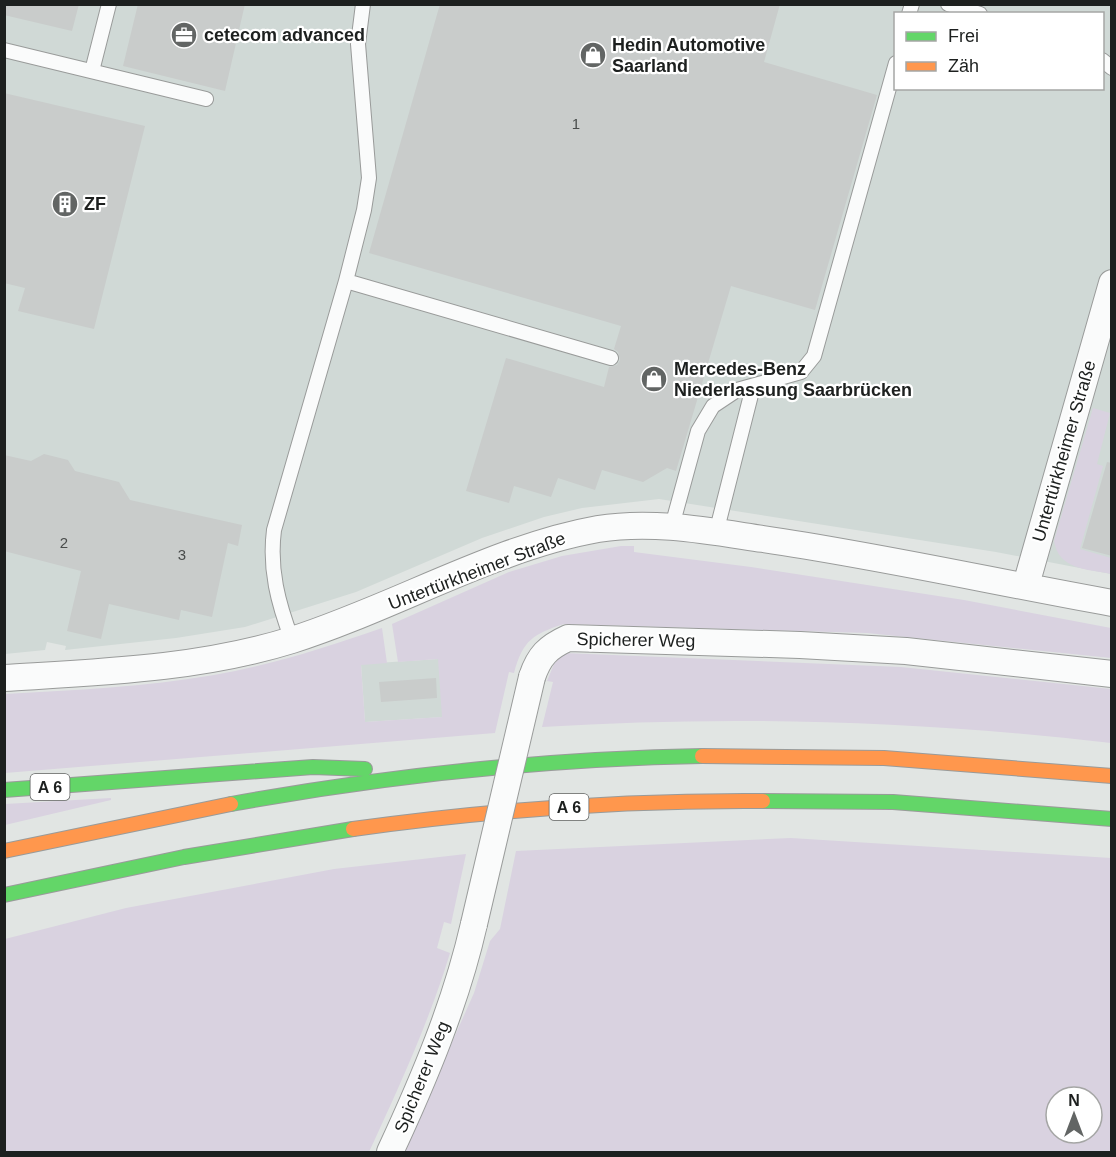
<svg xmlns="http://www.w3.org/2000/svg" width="1116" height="1157" font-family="Arial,sans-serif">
<rect width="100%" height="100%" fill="#e1e5e3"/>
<path fill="#d0d9d6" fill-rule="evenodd" d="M 5,5 L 1111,5 L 1111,574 L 996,552 L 659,499 L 582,508 L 544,517 L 482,538 L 356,592 L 245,627 L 176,638 L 65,650 L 66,646 L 47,642 L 45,650 L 5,654 ZM 896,14 L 1102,14 L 1102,88 L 896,88 Z
M 439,659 L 443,717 L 365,722 L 361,664 Z"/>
<path fill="#d9d2e0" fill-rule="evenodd" d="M 1093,408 L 1110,413 L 1097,464 L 1103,466 L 1080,549 L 1111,558 L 1111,574 C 1087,569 1059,570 1054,541 Z
M 621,546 L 634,546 L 634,552 L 751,567 L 964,600 L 1111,628 L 1111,658 L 867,633 L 564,624 C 533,634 523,640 514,673 L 509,672 L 495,733 L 5,773 L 5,694 C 75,690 145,687 214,675 C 272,665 327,647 382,628 L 387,663 L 361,665 L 365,722 L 442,717 L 438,659 L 398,662 L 392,624 L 509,572 L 562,556 Z
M 564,653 L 901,667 L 1111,689 L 1111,743 C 922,721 732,715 542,727 L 553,682 L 547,681 L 554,664 Z
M 111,798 L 111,800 L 5,825 L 5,804 Z
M 791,838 L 1111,858 L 1111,1152 L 403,1152 L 474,993 L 490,941 L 500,929 L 516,851 ZM 1056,1097 L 1092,1097 L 1092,1133 L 1056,1133 Z
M 466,854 L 451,924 L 444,922 L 437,948 L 450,953 C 429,1022 399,1087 369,1152 L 5,1152 L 5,939 L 126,908 L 334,869 Z"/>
<path fill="#c9cccb" d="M 4,4 L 79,4 L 72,31 L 4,15 Z
M 138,4 L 245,4 L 225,91 L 123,66 Z
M 440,4 L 780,4 L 764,62 L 877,95 L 815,310 L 731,286 L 676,471 L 667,468 L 643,482 L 602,470 L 595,490 L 558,478 L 551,497 L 514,486 L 509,503 L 466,491 L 506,358 L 604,387 L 609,367 L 617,365 L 620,360 L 618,352 L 614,349 L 621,326 L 369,253 Z
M 4,93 L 145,126 L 94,329 L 18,311 L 25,288 L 4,283 Z
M 44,454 L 68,460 L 75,471 L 119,482 L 130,500 L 242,525 L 238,546 L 228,543 L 212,617 L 181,610 L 179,620 L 109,604 L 101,639 L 67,631 L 81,571 L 4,551 L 4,455 L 31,461 Z
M 1107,462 L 1112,463 L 1112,556 L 1082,548 Z
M 436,678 L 437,698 L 381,702 L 379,682 Z"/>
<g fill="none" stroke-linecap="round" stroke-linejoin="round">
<defs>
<path id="lane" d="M 948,4 L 980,14
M 909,14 L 912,4
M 4,50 L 206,99
M 1102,60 L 1112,68
M 92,71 L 109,4
M 346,281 L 611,358
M 672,526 L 698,431 L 713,406 L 737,390 L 801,372 L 814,356 L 896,63
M 716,533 L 753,387
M 292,640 C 278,603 269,569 274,530 L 346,281 L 364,210 L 369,178 L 358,44 L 363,4"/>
<path id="street" d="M 1026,585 L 1112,283
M 532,677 C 539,656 548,647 568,638 L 800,645 L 906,651 L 1112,674
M 4,678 C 101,672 199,669 292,640 C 393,608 496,547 598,529 C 653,520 709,531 763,539 C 880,556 995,582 1112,603
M 390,1152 C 424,1079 456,1003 474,924"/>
<path id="fast" d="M 4,790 L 313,767 L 365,769
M 763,801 L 893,802 L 1112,819
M 231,804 C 386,776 544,759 702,756
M 4,895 L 184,857 L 353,829"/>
<path id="slow" d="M 702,756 L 884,758 L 1112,776
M 353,829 C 489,810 626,800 763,801
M 4,851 L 231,804"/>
</defs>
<use href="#lane" stroke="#999b9a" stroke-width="16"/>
<use href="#street" stroke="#999b9a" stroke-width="28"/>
<use href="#fast" stroke="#999b9a" stroke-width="16"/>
<use href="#slow" stroke="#999b9a" stroke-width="16"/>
<use href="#lane" stroke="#fafbfb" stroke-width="14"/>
<use href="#street" stroke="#fafbfb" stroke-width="26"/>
<use href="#fast" stroke="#63d668" stroke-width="14"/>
<use href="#slow" stroke="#ff974d" stroke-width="14"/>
<defs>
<path id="street-bridge" d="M 474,924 L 532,677"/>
</defs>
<use href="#street-bridge" stroke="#999b9a" stroke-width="28" stroke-linecap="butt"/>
<use href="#street-bridge" stroke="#fafbfb" stroke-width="26"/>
</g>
<defs>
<symbol id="office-disc" viewBox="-11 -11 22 22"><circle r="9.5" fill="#626564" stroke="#fff"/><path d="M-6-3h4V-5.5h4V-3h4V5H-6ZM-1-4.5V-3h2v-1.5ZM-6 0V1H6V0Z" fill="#fff"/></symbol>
<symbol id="shop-disc" viewBox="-11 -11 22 22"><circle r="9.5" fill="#626564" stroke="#fff"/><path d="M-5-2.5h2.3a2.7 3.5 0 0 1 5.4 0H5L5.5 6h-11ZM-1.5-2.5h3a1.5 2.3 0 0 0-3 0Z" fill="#fff"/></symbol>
<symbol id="building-disc" viewBox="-11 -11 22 22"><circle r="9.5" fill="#626564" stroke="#fff"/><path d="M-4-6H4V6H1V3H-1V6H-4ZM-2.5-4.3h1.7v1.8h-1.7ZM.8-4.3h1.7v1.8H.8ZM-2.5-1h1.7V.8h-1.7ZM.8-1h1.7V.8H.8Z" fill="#fff"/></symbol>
</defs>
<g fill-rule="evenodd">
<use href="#office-disc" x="169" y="20" width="30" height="30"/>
<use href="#shop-disc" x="578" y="40" width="30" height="30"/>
<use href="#building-disc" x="50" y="189" width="30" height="30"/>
<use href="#shop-disc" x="639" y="364" width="30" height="30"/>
</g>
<g text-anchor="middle" stroke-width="4.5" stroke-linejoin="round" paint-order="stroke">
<g font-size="15" fill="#494c4b">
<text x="576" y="129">1</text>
<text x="64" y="548">2</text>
<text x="182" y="560">3</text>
</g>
<g fill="#fff" stroke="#616362" stroke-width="1.5">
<rect x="30.5" y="774" width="39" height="26" rx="4.5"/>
<rect x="549.5" y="794" width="39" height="26" rx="4.5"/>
</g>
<g font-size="16" font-weight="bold" fill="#1d201f">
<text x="50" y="793">A 6</text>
<text x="569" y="813">A 6</text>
</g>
<g font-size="18" font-weight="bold" fill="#1d201f" stroke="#fff" text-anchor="start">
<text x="204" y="41">cetecom advanced</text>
<text x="612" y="51">Hedin Automotive<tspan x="612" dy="21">Saarland</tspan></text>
<text x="84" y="210">ZF</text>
<text x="674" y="375">Mercedes-Benz<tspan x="674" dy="21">Niederlassung Saarbrücken</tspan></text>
</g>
<g font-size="18" fill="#1d201f" stroke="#fff">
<text transform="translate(1064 451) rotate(-74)" y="6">Untertürkheimer Straße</text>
<text transform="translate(477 571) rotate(-21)" y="6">Untertürkheimer Straße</text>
<text transform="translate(636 640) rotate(1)" y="6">Spicherer Weg</text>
<text transform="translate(422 1077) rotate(-68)" y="6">Spicherer Weg</text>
</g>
</g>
<rect width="1116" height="1157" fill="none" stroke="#1d201f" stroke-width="12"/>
<rect x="894" y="12" width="210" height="78" fill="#ffffff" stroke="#a5a6a5" stroke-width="1.5"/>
<rect x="906" y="32" width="30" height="9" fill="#63d668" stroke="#a5a6a5" stroke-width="1.5"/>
<text x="948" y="42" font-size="18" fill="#1d201f">Frei</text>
<rect x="906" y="62" width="30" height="9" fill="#ff974d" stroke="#a5a6a5" stroke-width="1.5"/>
<text x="948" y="72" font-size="18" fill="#1d201f">Zäh</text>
<g transform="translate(1074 1115)"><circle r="28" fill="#ffffff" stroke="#a5a6a5" stroke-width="1.5"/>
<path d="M0-4.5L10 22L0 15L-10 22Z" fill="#626564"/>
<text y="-9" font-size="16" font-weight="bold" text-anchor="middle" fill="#1d201f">N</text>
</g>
</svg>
